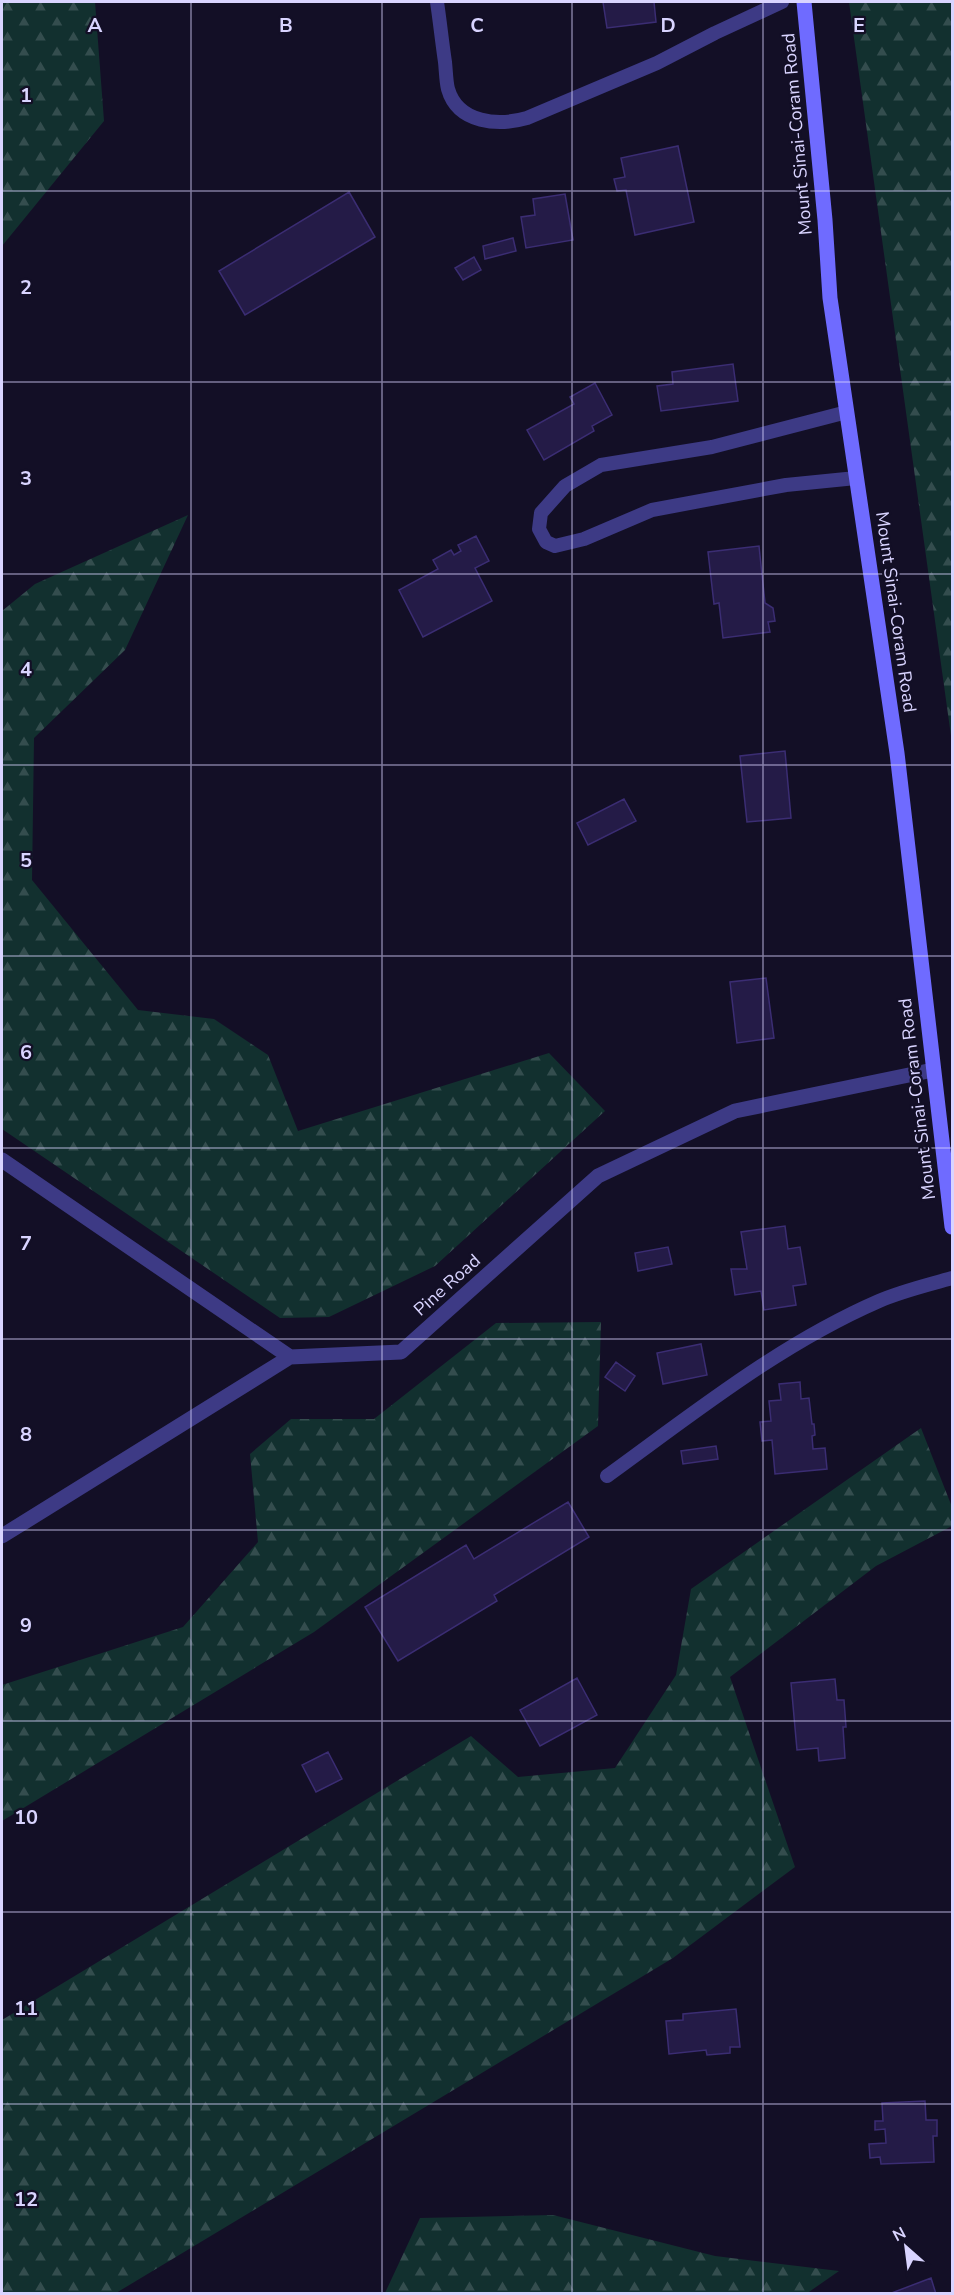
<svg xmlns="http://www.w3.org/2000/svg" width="954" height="2295" font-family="'Nunito Sans',sans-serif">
<defs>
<pattern id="forest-firs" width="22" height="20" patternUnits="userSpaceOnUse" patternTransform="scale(1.5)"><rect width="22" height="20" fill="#12302f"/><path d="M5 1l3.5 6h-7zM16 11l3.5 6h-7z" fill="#344d4e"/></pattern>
</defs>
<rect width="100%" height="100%" fill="#130f26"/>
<path fill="url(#forest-firs)" d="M 2,2 L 95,2 L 104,121 L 2,246 Z
M 849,2 L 952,2 L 952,743 Z
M 188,515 L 125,650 L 34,738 L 32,880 L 138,1010 L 214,1019 L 268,1055 L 298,1131 L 549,1053 L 605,1111 L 435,1266 L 329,1317 L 280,1318 L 2,1129 L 2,611 L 35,584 Z
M 601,1322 L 598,1426 L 314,1632 L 2,1821 L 2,1685 L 183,1627 L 258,1542 L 250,1454 L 291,1419 L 374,1419 L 496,1323 Z
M 921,1428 L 952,1507 L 952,1526 L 876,1566 L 730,1677 L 795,1867 L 673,1958 L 116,2293 L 2,2293 L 2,2020 L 471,1736 L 518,1777 L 615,1768 L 676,1675 L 691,1589 Z
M 553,2215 L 715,2256 L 839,2271 L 806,2294 L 385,2293 L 420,2218 Z"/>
<path fill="#241b47" stroke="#3b2d73" stroke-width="1.5" d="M 603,2 L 654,2 L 656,22 L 607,28 Z
M 678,146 L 694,222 L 635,235 L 626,190 L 617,191 L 614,179 L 625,177 L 621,158 Z
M 349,192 L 375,237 L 245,315 L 219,271 Z
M 565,194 L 573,240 L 526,248 L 521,217 L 535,215 L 533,199 Z
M 513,238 L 516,251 L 485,259 L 483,246 Z
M 474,257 L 481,270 L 463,280 L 455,268 Z
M 733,364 L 738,401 L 661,411 L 657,386 L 673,384 L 672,372 Z
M 595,383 L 612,415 L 592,426 L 594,431 L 544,460 L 527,430 L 574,404 L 570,397 Z
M 476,536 L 489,561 L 475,568 L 492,601 L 423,637 L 399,590 L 438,569 L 433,560 L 451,550 L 454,555 L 461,551 L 458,545 Z
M 759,546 L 765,603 L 773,608 L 775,621 L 768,622 L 770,632 L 723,638 L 719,603 L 714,604 L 708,552 Z
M 785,751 L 791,818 L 747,822 L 740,756 Z
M 624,799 L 636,821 L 588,845 L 577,823 Z
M 766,978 L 774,1038 L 737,1043 L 730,982 Z
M 785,1226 L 788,1249 L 800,1247 L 806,1284 L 793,1286 L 796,1305 L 764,1310 L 761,1291 L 735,1295 L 731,1269 L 747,1269 L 741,1232 Z
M 668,1247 L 672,1264 L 638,1271 L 635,1253 Z
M 701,1344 L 707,1375 L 663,1384 L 657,1353 Z
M 616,1362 L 635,1376 L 625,1391 L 605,1377 Z
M 800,1382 L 801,1399 L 809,1398 L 812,1424 L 814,1424 L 815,1435 L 812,1436 L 813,1449 L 825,1448 L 827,1469 L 775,1474 L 772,1440 L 762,1441 L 760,1422 L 771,1421 L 769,1401 L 781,1400 L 779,1384 Z
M 716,1446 L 718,1459 L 683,1464 L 681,1451 Z
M 568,1502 L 589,1537 L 494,1595 L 497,1601 L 398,1661 L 365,1607 L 466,1545 L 474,1559 Z
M 577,1678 L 597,1715 L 540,1746 L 520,1710 Z
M 835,1679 L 837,1700 L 844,1700 L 846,1727 L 843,1727 L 845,1758 L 819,1761 L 818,1748 L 797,1750 L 791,1683 Z
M 328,1752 L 342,1779 L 316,1792 L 302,1765 Z
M 736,2009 L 740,2047 L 730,2047 L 730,2053 L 707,2055 L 706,2050 L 669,2054 L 666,2021 L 683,2020 L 683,2014 Z
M 925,2101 L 926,2120 L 937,2120 L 937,2136 L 933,2136 L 934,2162 L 881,2164 L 880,2157 L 870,2158 L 869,2144 L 886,2143 L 885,2129 L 875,2130 L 875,2121 L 883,2121 L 882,2103 Z
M 931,2278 L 936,2294 L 889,2294 Z"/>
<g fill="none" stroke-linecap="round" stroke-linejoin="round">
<path stroke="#3d3a85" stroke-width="14" d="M 437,2 C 440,22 442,42 445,62 C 446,71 446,81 448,89 C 458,124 499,126 527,118 L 657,63 L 715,33 L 782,2
M 847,412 L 712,447 L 601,465 L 565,486 L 541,513 L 539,529 L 546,542 L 555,546 L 584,539 L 652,510 L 786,485 L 856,478
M 607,1476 C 694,1413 780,1344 879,1301 C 902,1291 928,1285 952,1278"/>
<path stroke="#3d3a85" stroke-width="15" d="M 2,1160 L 290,1357 L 401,1352 L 598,1176 L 735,1111 L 933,1070
M 2,1536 L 290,1357"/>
<path stroke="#6f6bff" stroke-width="15" d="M 804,2 L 825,220 L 830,298 L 897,753 L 952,1227"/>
</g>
<path fill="none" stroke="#d9d4ff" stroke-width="1.5" stroke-opacity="0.55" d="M 191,2 L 191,2294M 382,2 L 382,2294M 572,2 L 572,2294M 763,2 L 763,2294M 2,191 L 952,191M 2,382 L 952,382M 2,574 L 952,574M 2,765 L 952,765M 2,956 L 952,956M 2,1148 L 952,1148M 2,1339 L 952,1339M 2,1530 L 952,1530M 2,1721 L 952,1721M 2,1912 L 952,1912M 2,2104 L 952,2104"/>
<g text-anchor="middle" stroke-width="4.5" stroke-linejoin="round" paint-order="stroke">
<g font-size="18" fill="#d9d4ff" stroke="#130f26">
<text transform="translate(797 134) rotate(-95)" y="6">Mount Sinai-Coram Road</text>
<text transform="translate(896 612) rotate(82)" y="6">Mount Sinai-Coram Road</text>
<text transform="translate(917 1099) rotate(-97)" y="6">Mount Sinai-Coram Road</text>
<text transform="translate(447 1285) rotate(-42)" y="6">Pine Road</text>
</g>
</g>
<g font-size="20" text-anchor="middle" font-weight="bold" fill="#d9d4ff" stroke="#130f26" stroke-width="4.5" stroke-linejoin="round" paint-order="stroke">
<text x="95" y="32">A</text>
<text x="286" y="32">B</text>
<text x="477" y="32">C</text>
<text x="668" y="32">D</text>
<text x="859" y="32">E</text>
<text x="26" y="102">1</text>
<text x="26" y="294">2</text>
<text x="26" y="485">3</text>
<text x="26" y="676">4</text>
<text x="26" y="867">5</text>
<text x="26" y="1059">6</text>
<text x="26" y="1250">7</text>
<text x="26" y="1441">8</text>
<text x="26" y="1632">9</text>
<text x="26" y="1824">10</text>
<text x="26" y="2015">11</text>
<text x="26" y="2206">12</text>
</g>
<rect width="954" height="2295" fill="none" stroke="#d9d4ff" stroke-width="6"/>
<g transform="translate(906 2247) rotate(332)" stroke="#130f26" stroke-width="4.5" paint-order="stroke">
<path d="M0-4.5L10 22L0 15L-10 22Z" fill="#d9d4ff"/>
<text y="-9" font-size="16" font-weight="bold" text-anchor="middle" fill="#d9d4ff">N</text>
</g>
</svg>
